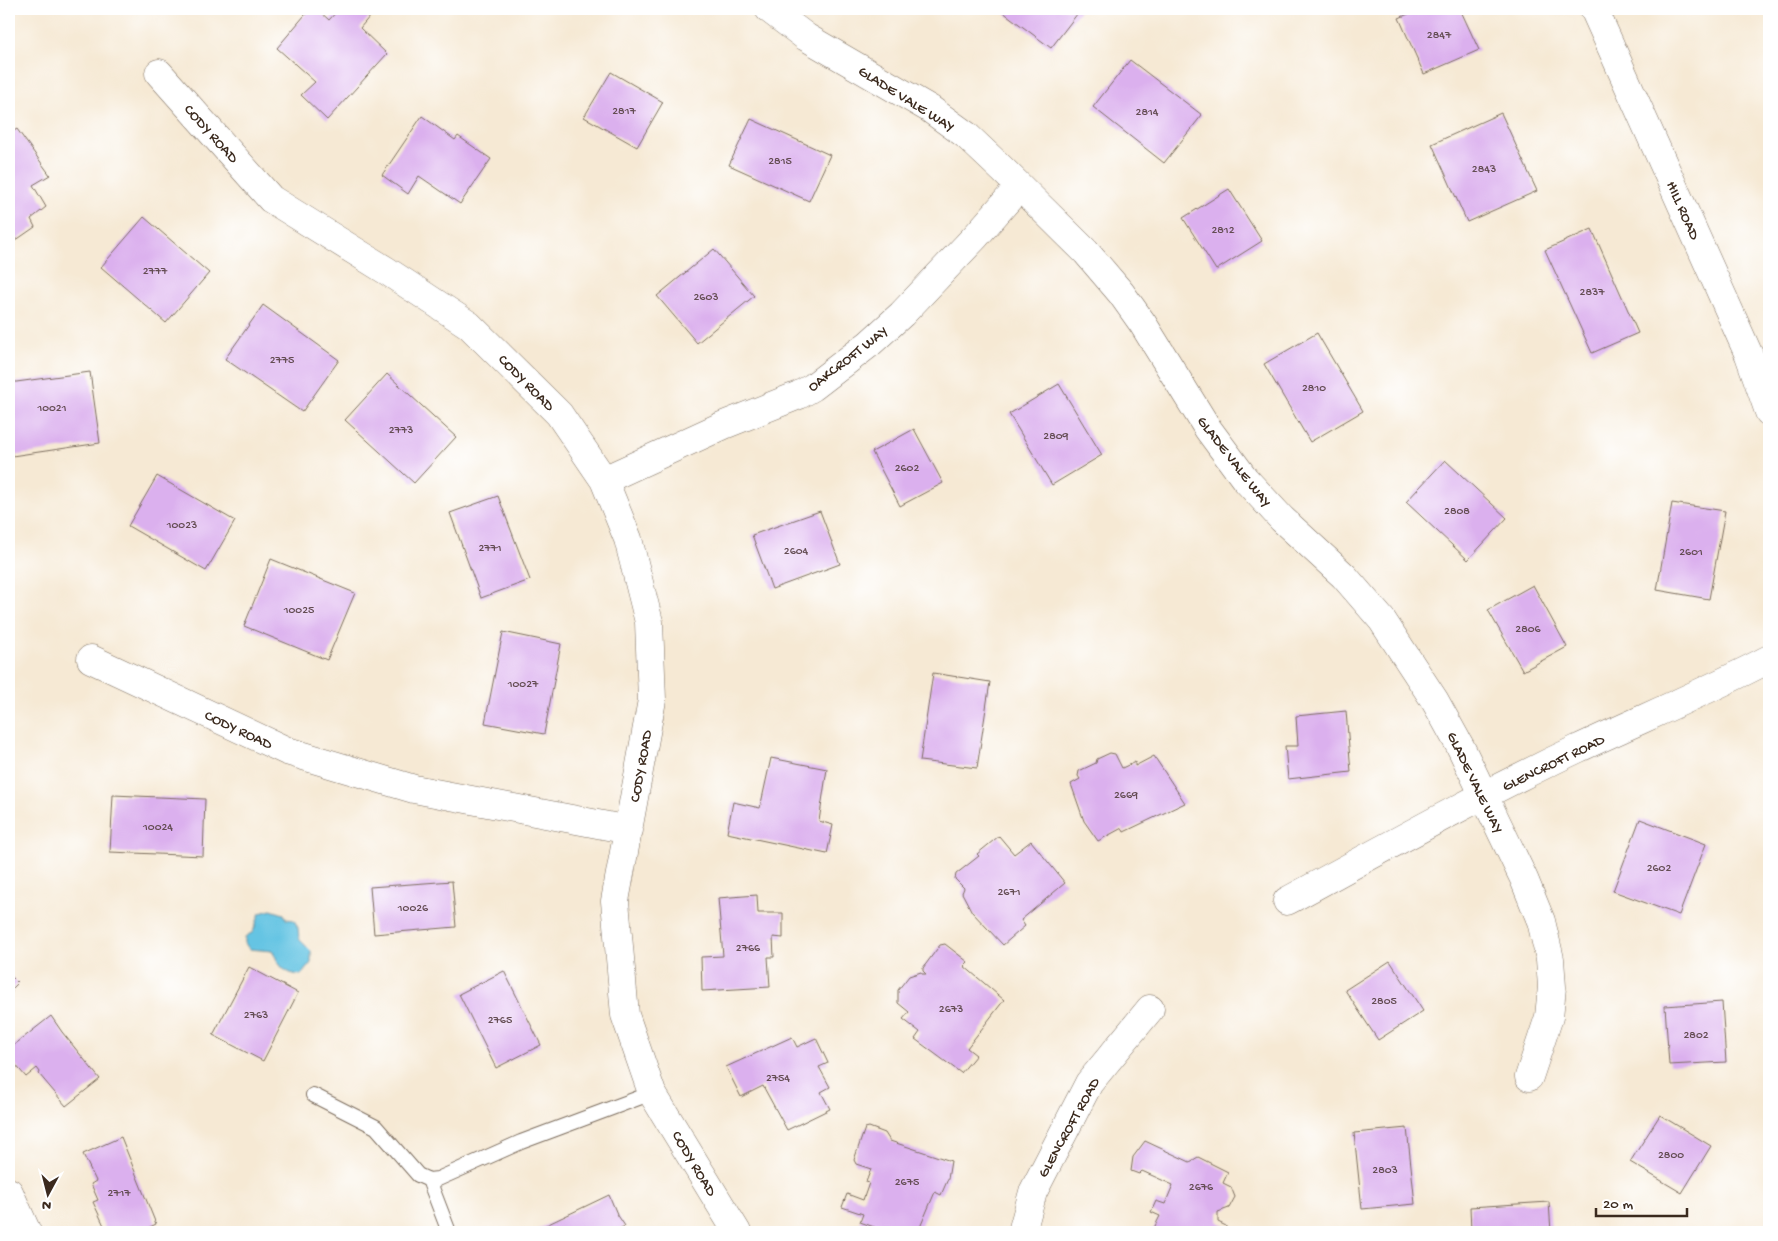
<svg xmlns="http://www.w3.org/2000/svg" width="1778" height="1241" font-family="'Gochi Hand',sans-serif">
<rect width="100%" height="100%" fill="#fff"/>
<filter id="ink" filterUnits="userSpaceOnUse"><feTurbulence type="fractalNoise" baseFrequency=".02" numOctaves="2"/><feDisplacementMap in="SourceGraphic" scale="10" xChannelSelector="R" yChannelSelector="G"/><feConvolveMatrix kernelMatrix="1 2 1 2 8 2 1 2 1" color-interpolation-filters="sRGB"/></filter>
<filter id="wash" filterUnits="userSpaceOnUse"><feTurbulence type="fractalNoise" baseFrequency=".0096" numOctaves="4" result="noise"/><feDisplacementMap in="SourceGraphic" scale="20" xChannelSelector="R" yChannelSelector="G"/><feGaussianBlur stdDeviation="1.12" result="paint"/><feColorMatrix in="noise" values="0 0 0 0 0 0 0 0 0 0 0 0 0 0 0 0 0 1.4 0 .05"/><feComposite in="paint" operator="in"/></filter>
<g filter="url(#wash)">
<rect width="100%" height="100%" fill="#f6e9d4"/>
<path fill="#65c4e3" stroke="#507780" d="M 271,910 L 284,914 L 286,919 L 294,920 L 298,928 L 299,939 L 311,951 L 311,963 L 301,975 C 284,974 279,966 273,951 L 249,949 L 245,943 L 245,937 L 253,932 L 260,913 Z"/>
<g id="blocks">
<path fill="#dbb0ee" d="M 310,9 L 317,9 L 329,20 L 339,9 L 362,9 L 370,16 L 360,28 L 387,54 L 327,120 L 301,95 L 315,82 L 277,48 Z
M 999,9 L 1081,9 L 1051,48 Z
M 1420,9 L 1460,9 L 1479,50 L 1424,74 L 1399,18 Z
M 1130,60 L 1202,115 L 1164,163 L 1093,107 Z
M 611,72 L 663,102 L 637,147 L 584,117 Z
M 1501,113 L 1537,191 L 1467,222 L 1432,144 Z
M 422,116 L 455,140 L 458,136 L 491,159 L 460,204 L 419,176 L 408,194 L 382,175 Z
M 751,119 L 830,155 L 809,201 L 729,165 Z
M 17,129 L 50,175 L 33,185 L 46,207 L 31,219 L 35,227 L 9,245 L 9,134 Z
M 1229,189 L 1262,241 L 1216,270 L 1183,218 Z
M 144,217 L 209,273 L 166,323 L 101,267 Z
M 1592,229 L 1638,333 L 1592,353 L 1545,250 Z
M 714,249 L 754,296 L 697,343 L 657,296 Z
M 263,305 L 339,360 L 302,412 L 225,359 Z
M 1317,333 L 1363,411 L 1310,442 L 1264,364 Z
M 90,372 L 100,443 L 12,456 L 9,431 L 9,383 Z
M 387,374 L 456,437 L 414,483 L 345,420 Z
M 1059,384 L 1102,455 L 1052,485 L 1009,414 Z
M 914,429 L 943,483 L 900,506 L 872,452 Z
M 1445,460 L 1507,518 L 1468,560 L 1406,502 Z
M 157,476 L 235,521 L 206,571 L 128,526 Z
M 498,496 L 530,580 L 481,598 L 450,513 Z
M 1672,503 L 1725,511 L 1709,599 L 1657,590 Z
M 820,511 L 840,564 L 772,589 L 752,535 Z
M 271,559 L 355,593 L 327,660 L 244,626 Z
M 1533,585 L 1567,647 L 1523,671 L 1488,610 Z
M 503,632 L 561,644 L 544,734 L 485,723 Z
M 933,673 L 990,682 L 977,768 L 920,761 Z
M 1346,711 L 1351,772 L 1288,779 L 1285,746 L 1298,746 L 1296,716 Z
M 1110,753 L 1115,754 L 1122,768 L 1135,762 L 1135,766 L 1154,756 L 1185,803 L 1124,832 L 1122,828 L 1098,841 L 1084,821 L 1071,784 L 1080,779 L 1078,776 L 1079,771 L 1096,763 L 1097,759 Z
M 771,758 L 827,769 L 819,821 L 833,825 L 827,854 L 727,833 L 733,802 L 760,808 Z
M 113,795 L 205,799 L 203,856 L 110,852 Z
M 1640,819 L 1706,844 L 1679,915 L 1613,891 Z
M 999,836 L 1014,854 L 1031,841 L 1065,883 L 1021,920 L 1025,926 L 1003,945 L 972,912 L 962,893 L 964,888 L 955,879 L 956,874 L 979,856 L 977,854 Z
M 452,881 L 456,927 L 374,934 L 370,887 Z
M 757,895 L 758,913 L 783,913 L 783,938 L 773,937 L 774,957 L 768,957 L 770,987 L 702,991 L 701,957 L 723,956 L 718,898 Z
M 945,944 L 968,962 L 964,966 L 1004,1000 L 967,1048 L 976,1055 L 961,1073 L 915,1039 L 920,1032 L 903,1019 L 909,1012 L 898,1003 L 898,990 L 909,976 L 921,972 L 922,974 L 926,974 L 923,971 L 923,968 L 940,945 Z
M 1390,961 L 1423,1011 L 1378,1040 L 1345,990 Z
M 249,967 L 298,993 L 263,1061 L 213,1035 Z
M 504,971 L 541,1045 L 496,1068 L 459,994 Z
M 9,974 L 18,983 L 11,990 L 12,992 L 9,996 Z
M 1722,1002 L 1726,1062 L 1669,1065 L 1665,1006 Z
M 51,1016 L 62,1032 L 100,1079 L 66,1106 L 39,1074 L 40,1072 L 37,1068 L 26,1077 L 9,1057 L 9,1049 Z
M 792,1037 L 797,1047 L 816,1038 L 828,1063 L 819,1067 L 830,1087 L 821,1092 L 830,1109 L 787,1130 L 763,1086 L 741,1097 L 726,1067 Z
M 1660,1115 L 1711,1146 L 1682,1193 L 1630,1162 Z
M 869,1127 L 885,1133 L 890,1141 L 951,1161 L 948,1179 L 941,1195 L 935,1192 L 918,1232 L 888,1232 L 860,1222 L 863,1214 L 842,1207 L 847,1194 L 863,1200 L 869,1183 L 866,1182 L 871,1169 L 856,1164 L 854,1160 L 865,1128 Z
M 1407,1128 L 1415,1204 L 1362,1209 L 1354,1133 Z
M 121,1137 L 156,1224 L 140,1232 L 107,1232 L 93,1202 L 98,1200 L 91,1184 L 96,1181 L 83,1154 Z
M 1145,1141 L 1190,1162 L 1198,1157 L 1228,1172 L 1223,1183 L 1231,1187 L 1235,1197 L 1229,1208 L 1218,1212 L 1218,1222 L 1226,1226 L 1225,1232 L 1152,1232 L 1160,1216 L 1151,1212 L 1156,1201 L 1165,1204 L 1173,1185 L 1142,1171 L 1139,1174 L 1131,1171 L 1133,1157 Z
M 609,1195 L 617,1214 L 625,1226 L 613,1232 L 539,1232 L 538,1229 Z
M 1549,1202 L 1551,1232 L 1471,1232 L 1470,1207 Z"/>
</g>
</g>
<g filter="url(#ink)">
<use href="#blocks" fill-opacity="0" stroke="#7c6d5e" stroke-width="1"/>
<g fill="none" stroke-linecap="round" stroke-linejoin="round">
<defs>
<path id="service" d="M 313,1095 L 376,1127 L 418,1175 L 429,1180 L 438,1179 L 521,1142 L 652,1093
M 429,1180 L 449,1232"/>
<path id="minor" d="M 769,9 L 806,37 L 930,109 L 966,135 L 1004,171 L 1086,252 L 1121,293 L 1143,324 L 1208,429 L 1245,479 L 1282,519 L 1344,576 L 1382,620 L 1435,701 L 1461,748 L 1524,879 L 1541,921 L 1550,959 L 1552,987 L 1549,1017 L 1529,1077
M 1594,9 L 1749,355 L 1769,412
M 159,73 L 271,199 L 387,271 L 469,325 L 559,414 L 604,480 L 628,539 L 649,622 L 652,700 L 615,901 L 625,1015 L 652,1093 L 737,1232
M 604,480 L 724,425 L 799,395 L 813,387 L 869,344 L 902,314 L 976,236 L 1019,187
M 91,659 L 287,751 L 414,789 L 629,830
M 1287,901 C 1383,849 1478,796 1577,749 C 1641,719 1706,692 1769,659
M 9,1192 L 27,1232
M 1022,1232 L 1033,1192 L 1089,1083 L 1150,1009"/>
</defs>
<use href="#service" stroke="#7c6d5e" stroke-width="16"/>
<use href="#minor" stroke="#7c6d5e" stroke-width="29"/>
<use href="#service" stroke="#fff" stroke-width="14"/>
<use href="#minor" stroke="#fff" stroke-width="28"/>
</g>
</g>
<g text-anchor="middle" stroke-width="4" stroke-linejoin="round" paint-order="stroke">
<g font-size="12" fill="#634c52">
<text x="1439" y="38">2847</text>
<text x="624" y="114">2817</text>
<text x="1147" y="115">2814</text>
<text x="780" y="164">2815</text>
<text x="1484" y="172">2843</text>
<text x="1223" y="233">2812</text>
<text x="155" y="274">2777</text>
<text x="1592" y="295">2837</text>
<text x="706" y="300">2603</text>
<text x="282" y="363">2775</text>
<text x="1314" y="391">2810</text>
<text x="52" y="411">10021</text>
<text x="401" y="433">2773</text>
<text x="1056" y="439">2809</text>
<text x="907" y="471">2602</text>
<text x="1457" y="514">2808</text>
<text x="182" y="528">10023</text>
<text x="490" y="551">2771</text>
<text x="796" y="554">2604</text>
<text x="1691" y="555">2601</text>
<text x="299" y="613">10025</text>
<text x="1528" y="632">2806</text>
<text x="523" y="687">10027</text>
<text x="1126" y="798">2669</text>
<text x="158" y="830">10024</text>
<text x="1659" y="871">2602</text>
<text x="1009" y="895">2671</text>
<text x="413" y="911">10026</text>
<text x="748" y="951">2766</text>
<text x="1384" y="1004">2805</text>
<text x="951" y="1012">2673</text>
<text x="256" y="1018">2763</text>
<text x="500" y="1023">2765</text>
<text x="1696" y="1038">2802</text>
<text x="778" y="1081">2754</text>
<text x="1671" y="1158">2800</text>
<text x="1385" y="1173">2803</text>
<text x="907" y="1185">2675</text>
<text x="1201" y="1190">2676</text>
<text x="119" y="1196">2717</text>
</g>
<g font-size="15" fill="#3b2a1e" stroke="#fff">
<text transform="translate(907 98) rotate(32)" y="5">GLADE VALE WAY</text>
<text transform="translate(212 133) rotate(48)" y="5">CODY ROAD</text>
<text transform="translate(1684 210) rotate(66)" y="5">HILL ROAD</text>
<text transform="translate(847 358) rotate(-38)" y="5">OAKCROFT WAY</text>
<text transform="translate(527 382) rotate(45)" y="5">CODY ROAD</text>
<text transform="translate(1235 461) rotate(52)" y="5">GLADE VALE WAY</text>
<text transform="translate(239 729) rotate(25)" y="5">CODY ROAD</text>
<text transform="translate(1553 762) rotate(-26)" y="5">GLENCROFT ROAD</text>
<text transform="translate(640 766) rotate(-80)" y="5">CODY ROAD</text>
<text transform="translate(1476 782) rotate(64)" y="5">GLADE VALE WAY</text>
<text transform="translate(1068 1127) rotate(-61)" y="5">GLENCROFT ROAD</text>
<text transform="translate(695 1163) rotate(59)" y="5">CODY ROAD</text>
</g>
</g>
<rect width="1778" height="1241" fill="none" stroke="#fff" stroke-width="30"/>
<g transform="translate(48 1194) rotate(187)" stroke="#ffffff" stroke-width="4" paint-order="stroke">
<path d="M0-4L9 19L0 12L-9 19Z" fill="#3b2a1e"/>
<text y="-8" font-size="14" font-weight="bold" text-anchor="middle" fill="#3b2a1e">N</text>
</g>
<path d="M1596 1208v8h91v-8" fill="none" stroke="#3b2a1e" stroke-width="2.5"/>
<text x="1603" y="1208" font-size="15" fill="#3b2a1e" stroke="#ffffff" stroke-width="4" paint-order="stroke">20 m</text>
</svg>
